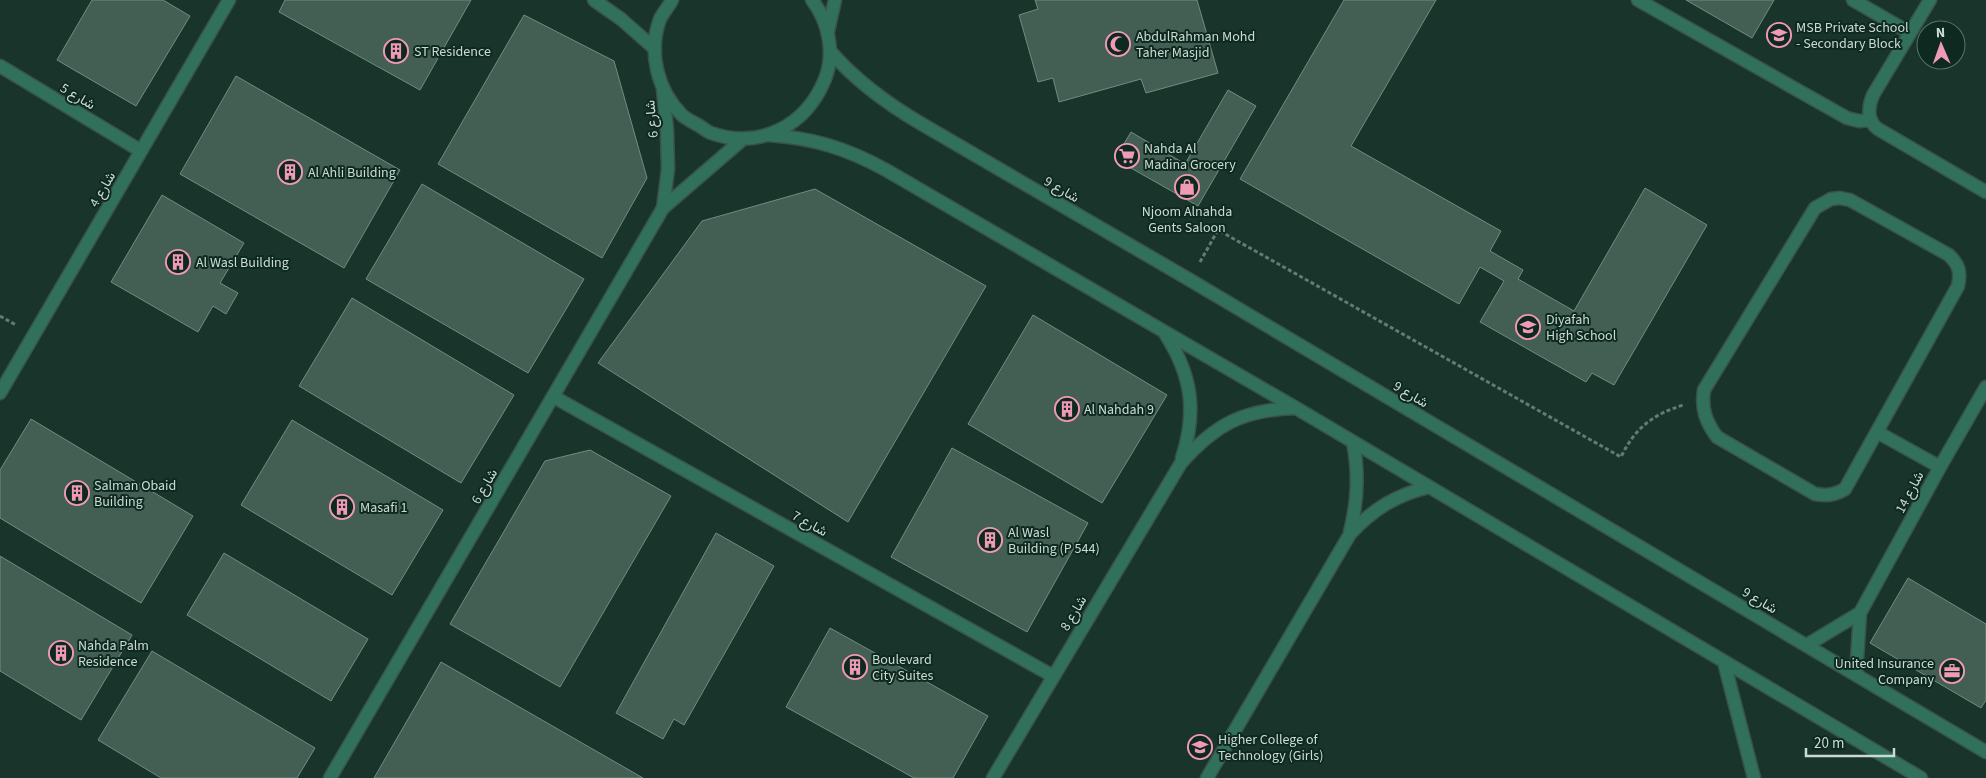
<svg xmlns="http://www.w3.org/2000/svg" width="1986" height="778" font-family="'Source Sans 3',Vazirmatn,sans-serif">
<rect width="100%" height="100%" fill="#19342a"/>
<path fill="#435f54" stroke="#708d81" d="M 92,0 L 163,0 L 190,16 L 136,106 L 57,60 Z
M 285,0 L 471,0 L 420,90 L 279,12 Z
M 1035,0 L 1197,0 L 1218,73 L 1146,93 L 1141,79 L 1059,102 L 1053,78 L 1038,82 L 1019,15 L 1038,9 Z
M 1344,0 L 1436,0 L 1351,146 L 1501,231 L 1490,251 L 1523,270 L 1518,279 L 1574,311 L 1645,188 L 1707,225 L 1614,385 L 1592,373 L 1586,382 L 1480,322 L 1504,281 L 1480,267 L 1459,304 L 1240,179 Z
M 1686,0 L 1774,0 L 1752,38 Z
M 524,15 L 614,61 L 647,178 L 602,258 L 438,164 Z
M 236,76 L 400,170 L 344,268 L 180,174 Z
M 1228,90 L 1256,106 L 1198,206 L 1115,159 L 1131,132 L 1185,164 Z
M 422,184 L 584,279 L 528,373 L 366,279 Z
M 815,189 L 986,286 L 848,522 L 598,363 L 702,221 Z
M 162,195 L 244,243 L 220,283 L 238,293 L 226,314 L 213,306 L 198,332 L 111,282 Z
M 352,298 L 514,395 L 461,483 L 299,386 Z
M 1033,315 L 1167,395 L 1102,503 L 968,424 Z
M 31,419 L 193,516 L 141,603 L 0,518 L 0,470 Z
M 292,420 L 443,510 L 392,595 L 241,505 Z
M 952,448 L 1088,523 L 1027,632 L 891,557 Z
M 590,450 L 671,496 L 560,687 L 450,624 L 545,461 Z
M 716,533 L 774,566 L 684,725 L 674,719 L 663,739 L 616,713 Z
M 224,553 L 368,639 L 331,701 L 187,615 Z
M 0,556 L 132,635 L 81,720 L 0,671 Z
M 1908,578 L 1986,624 L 1986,700 L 1981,708 L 1870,643 Z
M 830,628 L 988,716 L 953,778 L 914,778 L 786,707 Z
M 152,651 L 315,748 L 297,778 L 161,778 L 98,740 Z
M 441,662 L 643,778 L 374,778 Z"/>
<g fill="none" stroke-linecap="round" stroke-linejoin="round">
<defs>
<path id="minor" d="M 594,0 L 621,19 L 655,49
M 672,0 C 669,6 663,13 660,19 C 648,52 657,90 682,115 C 686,119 693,122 698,125 C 702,127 706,131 711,133 C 760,150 806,126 825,79 C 835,53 829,22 812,0
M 1638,0 L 1847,118 L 1859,121 L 1871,120
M 1853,0 L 1910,33
M 1930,0 L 1873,95 C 1868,107 1867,121 1878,129 L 1986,192
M 828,31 L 835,0
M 830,51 C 856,81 886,103 920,123 L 1190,280 L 1986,752
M 0,66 L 141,151
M 663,89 L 667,130 L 668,169 L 663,208
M 768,135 C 813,138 846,148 886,170 L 1296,408 L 1921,778
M 1840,198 L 1850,200 L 1949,255 C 1959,265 1961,272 1958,286 L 1845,489 C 1835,495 1827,496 1815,494 L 1717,437 C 1706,422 1701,409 1704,390 L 1815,208 L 1831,199 Z
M 1166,335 C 1192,376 1197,412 1182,458
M 0,393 L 229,0
M 554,397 L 1053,676
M 1877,432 L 1940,467
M 1350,532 C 1358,500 1359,473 1353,442
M 1807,645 L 1860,613
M 1724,662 L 1754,778
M 1856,675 L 1860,613 L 1940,467 L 1986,387
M 330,778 L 663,208 L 743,139
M 993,778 L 1181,463 C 1216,424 1242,410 1296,408
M 1207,778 L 1350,534 C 1373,509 1396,495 1429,487"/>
</defs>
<use href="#minor" stroke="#395249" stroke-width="15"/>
<path stroke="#657b72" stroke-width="3" stroke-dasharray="4 2.5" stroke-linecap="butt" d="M 1200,262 L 1218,230 L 1621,457 C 1635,428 1652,415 1683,405
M 0,316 L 16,325"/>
<use href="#minor" stroke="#31715b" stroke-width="12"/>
</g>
<defs>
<symbol id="school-ring" viewBox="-11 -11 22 22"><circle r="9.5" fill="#0e2a20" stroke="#f09ab6" stroke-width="1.5"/><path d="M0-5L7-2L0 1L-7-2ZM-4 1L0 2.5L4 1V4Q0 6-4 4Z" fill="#f09ab6"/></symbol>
<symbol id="mosque-ring" viewBox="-11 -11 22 22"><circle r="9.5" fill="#0e2a20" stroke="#f09ab6" stroke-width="1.5"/><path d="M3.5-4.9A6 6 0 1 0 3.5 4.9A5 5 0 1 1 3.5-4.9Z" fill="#f09ab6"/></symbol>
<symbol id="building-ring" viewBox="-11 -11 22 22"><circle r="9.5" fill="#0e2a20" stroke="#f09ab6" stroke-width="1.5"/><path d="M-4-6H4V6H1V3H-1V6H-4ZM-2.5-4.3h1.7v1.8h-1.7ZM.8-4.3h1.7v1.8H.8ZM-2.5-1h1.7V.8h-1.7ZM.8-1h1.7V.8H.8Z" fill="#f09ab6"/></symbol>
<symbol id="supermarket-ring" viewBox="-11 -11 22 22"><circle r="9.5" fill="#0e2a20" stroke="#f09ab6" stroke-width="1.5"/><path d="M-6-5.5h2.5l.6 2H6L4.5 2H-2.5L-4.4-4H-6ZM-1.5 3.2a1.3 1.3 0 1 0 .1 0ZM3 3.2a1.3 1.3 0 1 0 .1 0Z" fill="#f09ab6"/></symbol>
<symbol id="shop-ring" viewBox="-11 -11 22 22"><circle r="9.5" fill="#0e2a20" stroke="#f09ab6" stroke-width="1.5"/><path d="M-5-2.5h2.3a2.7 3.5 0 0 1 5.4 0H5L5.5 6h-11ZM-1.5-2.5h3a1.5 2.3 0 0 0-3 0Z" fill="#f09ab6"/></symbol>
<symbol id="office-ring" viewBox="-11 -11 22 22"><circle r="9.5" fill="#0e2a20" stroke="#f09ab6" stroke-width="1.5"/><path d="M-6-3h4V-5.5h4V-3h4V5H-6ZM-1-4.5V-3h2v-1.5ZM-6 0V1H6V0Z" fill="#f09ab6"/></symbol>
<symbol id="university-ring" viewBox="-11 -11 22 22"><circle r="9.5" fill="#0e2a20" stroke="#f09ab6" stroke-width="1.5"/><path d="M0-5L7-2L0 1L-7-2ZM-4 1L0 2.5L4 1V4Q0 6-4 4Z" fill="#f09ab6"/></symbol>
</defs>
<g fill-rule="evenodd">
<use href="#school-ring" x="1765" y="21" width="28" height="28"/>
<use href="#mosque-ring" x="1104" y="30" width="28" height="28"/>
<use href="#building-ring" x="382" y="37" width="28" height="28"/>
<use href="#supermarket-ring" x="1113" y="142" width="28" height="28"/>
<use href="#building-ring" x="276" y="158" width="28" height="28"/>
<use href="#shop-ring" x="1173" y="173" width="28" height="28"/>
<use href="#building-ring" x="164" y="248" width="28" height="28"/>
<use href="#school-ring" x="1514" y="313" width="28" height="28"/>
<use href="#building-ring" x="1053" y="395" width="28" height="28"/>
<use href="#building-ring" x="63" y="479" width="28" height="28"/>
<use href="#building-ring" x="328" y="493" width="28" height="28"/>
<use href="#building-ring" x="976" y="526" width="28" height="28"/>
<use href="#building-ring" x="47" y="639" width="28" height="28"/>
<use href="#building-ring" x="841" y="653" width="28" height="28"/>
<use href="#office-ring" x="1938" y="657" width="28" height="28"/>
<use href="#university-ring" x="1186" y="733" width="28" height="28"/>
</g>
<g text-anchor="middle" stroke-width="4" stroke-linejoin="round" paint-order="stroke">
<g font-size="14" fill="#cbdbd4" stroke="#0e2a20" text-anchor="start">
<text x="1796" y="32">MSB Private School<tspan x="1796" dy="16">- Secondary Block</tspan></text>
<text x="1136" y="41">AbdulRahman Mohd<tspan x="1136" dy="16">Taher Masjid</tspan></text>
<text x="414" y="56">ST Residence</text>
<text x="1144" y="153">Nahda Al<tspan x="1144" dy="16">Madina Grocery</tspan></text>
<text x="308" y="177">Al Ahli Building</text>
<text x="1187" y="216" text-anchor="middle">Njoom Alnahda<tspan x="1187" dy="16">Gents Saloon</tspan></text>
<text x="196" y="267">Al Wasl Building</text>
<text x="1546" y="324">Diyafah<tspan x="1546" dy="16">High School</tspan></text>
<text x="1084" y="414">Al Nahdah 9</text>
<text x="94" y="490">Salman Obaid<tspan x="94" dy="16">Building</tspan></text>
<text x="360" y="512">Masafi 1</text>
<text x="1008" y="537">Al Wasl<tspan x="1008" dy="16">Building (P 544)</tspan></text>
<text x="78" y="650">Nahda Palm<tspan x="78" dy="16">Residence</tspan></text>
<text x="872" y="664">Boulevard<tspan x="872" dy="16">City Suites</tspan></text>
<text x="1934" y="668" text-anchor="end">United Insurance<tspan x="1934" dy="16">Company</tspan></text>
<text x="1218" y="744">Higher College of<tspan x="1218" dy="16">Technology (Girls)</tspan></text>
</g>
<g font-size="14" fill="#cbdbd4" stroke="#0e2a20">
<text transform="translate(78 96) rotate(31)" y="5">شارع 5</text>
<text transform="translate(651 119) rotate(-95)" y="5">شارع 6</text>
<text transform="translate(102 189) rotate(-60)" y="5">شارع 4</text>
<text transform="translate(1062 189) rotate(30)" y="5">شارع 9</text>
<text transform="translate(1411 394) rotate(31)" y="5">شارع 9</text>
<text transform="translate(484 486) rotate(-60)" y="5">شارع 6</text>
<text transform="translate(1909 492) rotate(-62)" y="5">شارع 14</text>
<text transform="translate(810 523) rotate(29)" y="5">شارع 7</text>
<text transform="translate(1760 600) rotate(31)" y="5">شارع 9</text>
<text transform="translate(1073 613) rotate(-59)" y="5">شارع 8</text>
</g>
</g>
<g transform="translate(1941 45) rotate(358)"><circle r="24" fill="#0e2a20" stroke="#5a7168"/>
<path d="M0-4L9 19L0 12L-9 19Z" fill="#f09ab6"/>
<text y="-8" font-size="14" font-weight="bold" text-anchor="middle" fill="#cbdbd4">N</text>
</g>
<path d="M1806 748v8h88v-8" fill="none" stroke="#cbdbd4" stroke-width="2.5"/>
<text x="1814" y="748" font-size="15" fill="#cbdbd4" stroke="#0e2a20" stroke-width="4" paint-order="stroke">20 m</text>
</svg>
